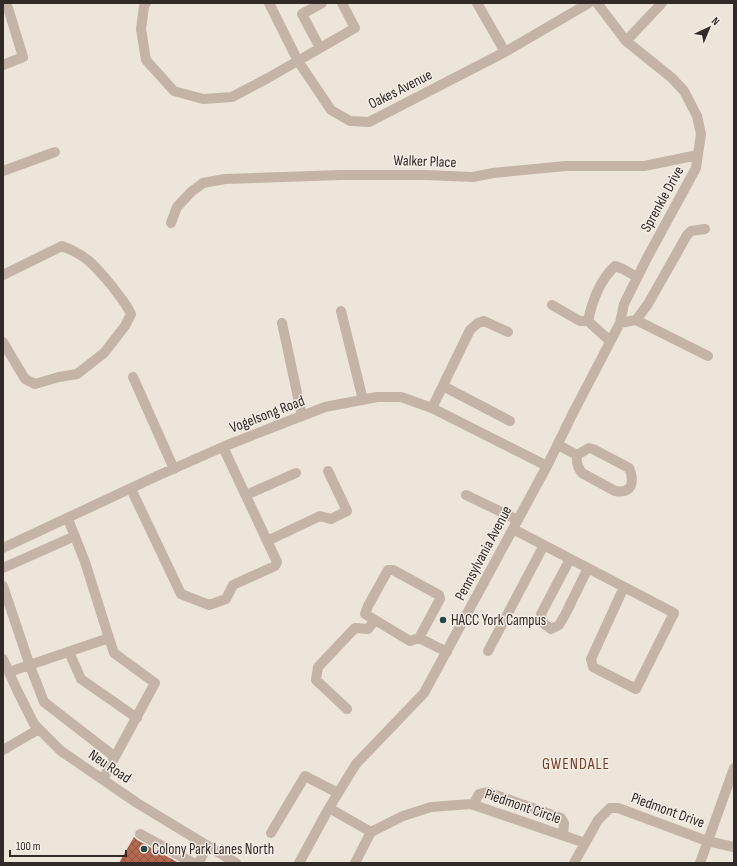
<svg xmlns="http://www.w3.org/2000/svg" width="737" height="866" font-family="'Sofia Sans Condensed',sans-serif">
<defs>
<pattern id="building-cross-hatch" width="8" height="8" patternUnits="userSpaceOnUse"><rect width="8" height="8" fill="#b56850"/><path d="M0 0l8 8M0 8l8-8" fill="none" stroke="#945642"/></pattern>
</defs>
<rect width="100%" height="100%" fill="#ede4da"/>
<path fill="url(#building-cross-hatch)" d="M 134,837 L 137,840 L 179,863 L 119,863 Z"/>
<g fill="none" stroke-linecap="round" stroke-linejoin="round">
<path stroke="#c3b4a7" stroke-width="10" d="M 146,3 L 144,6 L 141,29 L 146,60 L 174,91 L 203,99 L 232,97 L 268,78 L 355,28 L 342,3
M 269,3 L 298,61 L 331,110 L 350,121 L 369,122 L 505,52 L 589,3
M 477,3 L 505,52
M 3,4 L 8,8 L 23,57 L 3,65
M 626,41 L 662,3
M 320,48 L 302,14 L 322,3
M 3,171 L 55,152
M 171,223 L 177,207 L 191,192 L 203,183 L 225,179 L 341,175 L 426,175 L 473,177 L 493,173 L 566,166 L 644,166 L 698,155
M 3,275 L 62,246 C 88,256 95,266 112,286 C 119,296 126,303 131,314 L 125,326 L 104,353 L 77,374 L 59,377 L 35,384 L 25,379 L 3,342
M 552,305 L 580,321 L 588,321
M 341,311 L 363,400
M 636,320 L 708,356
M 282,323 L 302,416
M 620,323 L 636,320 L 648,304 L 687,235 L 691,231 L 705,229
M 610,341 L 588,321 C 592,302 600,280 615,266 L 623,269 L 637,277
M 133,377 L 174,469
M 443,386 L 510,421
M 432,408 L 470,330 L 478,323 L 484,321 L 508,332
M 558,445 L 577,455 L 589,448 L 593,449 L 629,468 C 635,482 632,494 615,491 L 582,473 C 577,467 576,462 577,455
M 131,489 L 181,594 L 209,605 L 226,599 L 233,585 L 275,566 L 277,562 L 223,447
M 246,495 L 296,473
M 466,495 L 518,520
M 513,529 L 674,613 L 636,689 L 593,667 L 591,659 L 624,587
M 267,541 L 320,516 L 331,519 L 347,511 L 328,471
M 3,548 L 157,476 L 225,446 L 281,424 L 325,407 L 377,397 L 401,397 L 432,408 L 547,466
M 570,559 L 541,614 L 543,623 L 551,629 L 559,625 L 565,615 L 588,568
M 3,568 L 75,536
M 3,586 L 30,666 L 44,702 L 115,757
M 419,638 L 440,599 L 439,595 L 393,570 L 388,570 L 368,606 L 365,614 L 410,641 L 419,638 L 447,652
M 488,651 L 544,545
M 69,652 L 81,679 L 137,718
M 3,659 L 17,690 L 34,724 L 61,751 L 137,803 L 236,863
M 9,672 L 109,638 L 85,562 L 68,519
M 347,709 L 316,680 L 318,667 L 355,628 L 368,629 L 375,620
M 3,750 L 39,729
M 103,779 L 155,683 L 114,653 L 109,638
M 473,805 L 479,794 L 487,792 L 561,818 L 564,823 L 563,835
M 329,808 L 371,832
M 271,833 L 305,776 L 338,793
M 140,834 L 193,863
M 199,863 L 207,845
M 299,863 L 329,808 L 356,764 L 424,693 L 547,466 L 573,413 L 620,323 L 624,304 L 647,258 L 696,168 L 701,134 L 697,116 L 684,91 L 672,78 L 626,41 L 597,3
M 355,863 L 371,832 L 403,816 L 431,807 L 471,804 L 585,843
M 574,863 L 598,820 L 610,808 L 618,808 L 707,841 L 734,847
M 700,863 L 734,768"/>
</g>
<g fill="#224a4d" stroke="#f6eee5" stroke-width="1.5">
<circle cx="443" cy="620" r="4"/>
<circle cx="144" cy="849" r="4"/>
</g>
<g text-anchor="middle" stroke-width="3" stroke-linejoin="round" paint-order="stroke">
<g font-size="15" fill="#312a27" stroke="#f6eee5">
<text transform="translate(400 89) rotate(-27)" y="5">Oakes Avenue</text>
<text transform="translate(425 161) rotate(2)" y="5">Walker Place</text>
<text transform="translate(662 199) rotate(-61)" y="5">Sprenkle Drive</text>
<text transform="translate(267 414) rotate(-21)" y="5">Vogelsong Road</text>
<text transform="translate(483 553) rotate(-62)" y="5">Pennsylvania Avenue</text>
<text transform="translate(110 766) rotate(34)" y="5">Neu Road</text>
<text transform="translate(523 806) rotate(19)" y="5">Piedmont Circle</text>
<text transform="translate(668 810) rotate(20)" y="5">Piedmont Drive</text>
</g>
<g font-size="15" fill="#312a27" stroke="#f6eee5" text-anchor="start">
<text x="451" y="625">HACC York Campus</text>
<text x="152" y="854">Colony Park Lanes North</text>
</g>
<g font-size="16" letter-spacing="1" fill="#753c2b" stroke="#f6eee5">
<text x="576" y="769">GWENDALE</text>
</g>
</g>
<rect width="737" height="866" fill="none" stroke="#312a27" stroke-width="8"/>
<g transform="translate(709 28) rotate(44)" stroke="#f6eee5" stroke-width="3" paint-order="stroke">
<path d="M0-3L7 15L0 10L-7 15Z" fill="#312a27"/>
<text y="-6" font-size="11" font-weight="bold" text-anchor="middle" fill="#312a27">N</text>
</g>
<path d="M10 850v6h116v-6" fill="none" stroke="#312a27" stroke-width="2"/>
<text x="16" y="850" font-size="12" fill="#312a27" stroke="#f6eee5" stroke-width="3" paint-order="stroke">100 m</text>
</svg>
